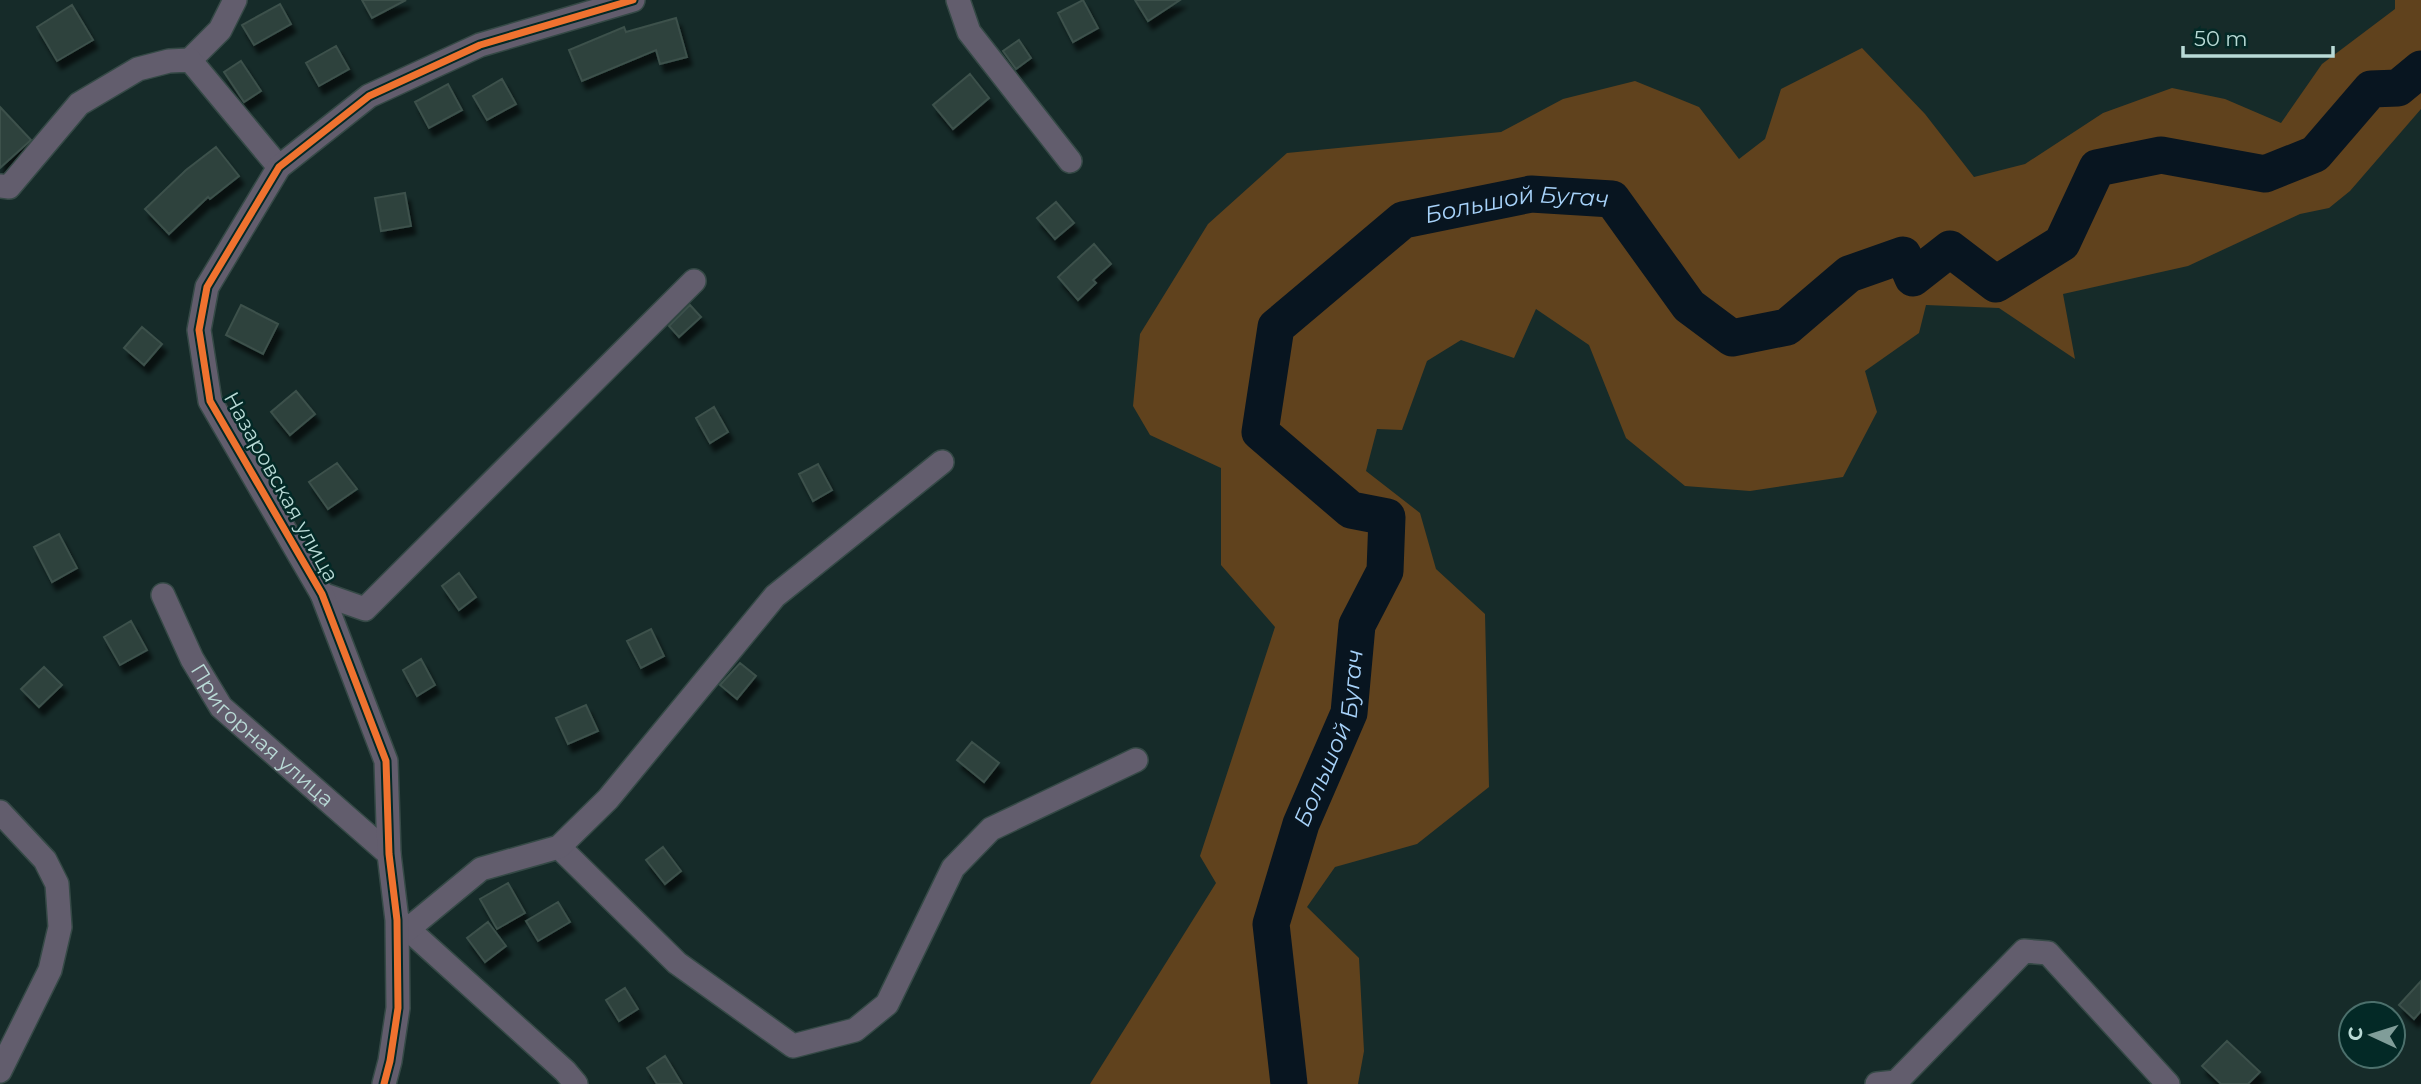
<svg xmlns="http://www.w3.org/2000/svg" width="2421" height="1084" font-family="Montserrat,sans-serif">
<defs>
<filter id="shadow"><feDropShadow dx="4.5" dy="8" stdDeviation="2" flood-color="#0009"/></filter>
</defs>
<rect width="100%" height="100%" fill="#162b29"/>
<path fill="#60421d" d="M 2395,0 L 2421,0 L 2421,109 L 2350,191 L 2329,208 L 2300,214 L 2188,266 L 2063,294 L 2075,359 L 1999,308 L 1926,305 L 1919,333 L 1865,371 L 1877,412 L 1843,477 L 1750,491 L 1685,486 L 1626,438 L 1589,345 L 1536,309 L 1514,358 L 1461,340 L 1427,361 L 1402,430 L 1377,429 L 1366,471 L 1420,513 L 1436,569 L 1485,614 L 1489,787 L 1417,844 L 1335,867 L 1307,907 L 1359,958 L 1364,1051 L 1358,1084 L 1090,1084 L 1216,883 L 1200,856 L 1275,627 L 1221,565 L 1221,468 L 1150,435 L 1133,406 L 1140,334 L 1208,224 L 1287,153 L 1501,132 L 1563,99 L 1635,81 L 1699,107 L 1739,159 L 1765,139 L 1781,89 L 1862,48 L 1925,114 L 1974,177 L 2025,164 L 2103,113 L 2172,88 L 2225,99 L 2281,123 L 2322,64 L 2395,9 Z"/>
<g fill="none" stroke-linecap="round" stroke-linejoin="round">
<path stroke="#081520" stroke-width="37" id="s1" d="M 1289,1084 L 1271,924 L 1301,824 L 1349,713 L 1357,625 L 1385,571 L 1387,517 L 1351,510 L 1260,432 L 1276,327 L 1403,220 L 1531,194 L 1612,199 L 1689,306 L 1732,338 L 1787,327 L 1849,274 L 1903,255 L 1913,278 L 1950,249 L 1996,284 L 2062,243 L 2097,168 L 2161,155 L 2265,174 L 2315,154 L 2371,89 L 2398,88 L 2421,69"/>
</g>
<path fill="#2f423e" stroke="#3c514b" stroke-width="2" filter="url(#shadow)" d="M 362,0 L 406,0 L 372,18 Z
M 1083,0 L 1098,28 L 1073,42 L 1058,13 Z
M 1135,0 L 1180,0 L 1148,21 Z
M 280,4 L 291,24 L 254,45 L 242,25 Z
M 72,5 L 93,40 L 57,61 L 37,27 Z
M 676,18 L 687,57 L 660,64 L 656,50 L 582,81 L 569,50 L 624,27 L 626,32 Z
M 1019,40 L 1031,58 L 1016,69 L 1003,51 Z
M 336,46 L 349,69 L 319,86 L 306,63 Z
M 241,61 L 261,91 L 244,102 L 224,72 Z
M 970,74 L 989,98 L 953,129 L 933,105 Z
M 502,79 L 516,104 L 487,120 L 473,96 Z
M 448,84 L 462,110 L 429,128 L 415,102 Z
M 0,107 L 31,140 L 0,168 Z
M 216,147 L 239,176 L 210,199 L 208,197 L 169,234 L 145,209 L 186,170 Z
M 405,193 L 411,226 L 381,231 L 375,198 Z
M 1056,202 L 1074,223 L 1055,239 L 1037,218 Z
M 1094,244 L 1111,264 L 1093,280 L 1096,283 L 1078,300 L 1058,277 Z
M 241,305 L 278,324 L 263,354 L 226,335 Z
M 690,305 L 701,317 L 679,337 L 669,326 Z
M 142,327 L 162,344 L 144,365 L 124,348 Z
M 296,391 L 315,414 L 290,435 L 271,412 Z
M 714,407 L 728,432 L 710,443 L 696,418 Z
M 337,463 L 357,489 L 328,509 L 309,482 Z
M 818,464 L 832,490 L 813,501 L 799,474 Z
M 59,534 L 77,568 L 52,582 L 34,547 Z
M 459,573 L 476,597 L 459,610 L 442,586 Z
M 131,621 L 147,650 L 120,665 L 104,637 Z
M 651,629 L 664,656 L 641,668 L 627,641 Z
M 421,659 L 435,685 L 417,696 L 403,670 Z
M 740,663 L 756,676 L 737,699 L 720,685 Z
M 44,667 L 62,685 L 39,707 L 21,689 Z
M 586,705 L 598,731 L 568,744 L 556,718 Z
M 972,742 L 999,763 L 984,782 L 957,760 Z
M 663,847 L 681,871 L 665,884 L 646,860 Z
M 508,883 L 525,913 L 497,929 L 480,899 Z
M 558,902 L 570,922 L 538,941 L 526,921 Z
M 488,922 L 506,946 L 485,962 L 467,938 Z
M 2421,981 L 2421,1011 L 2414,1019 L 2399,1005 Z
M 625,988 L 638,1009 L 619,1021 L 606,1000 Z
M 2227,1041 L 2260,1072 L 2248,1084 L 2221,1084 L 2202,1066 Z
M 665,1056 L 682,1084 L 657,1084 L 647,1068 Z"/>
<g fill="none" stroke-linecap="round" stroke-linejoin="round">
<defs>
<g id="minor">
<path d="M 958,0 L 969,32 L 1070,161"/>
<path d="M 190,60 L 220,30 L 235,0"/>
<path d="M 0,186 L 9,187 L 79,104 L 138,69 L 169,61 L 190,60 L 279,167"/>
<path d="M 322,594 L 365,609 L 694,281"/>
<path id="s2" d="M 163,595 L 192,659 L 221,707 L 389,854"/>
<path d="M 0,812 L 45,860 L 57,884 L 60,927 L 50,970 L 0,1071"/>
<path d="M 559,847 L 677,963 L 793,1046 L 855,1030 L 887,1004 L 953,868 L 991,829 L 1136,760"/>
<path d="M 398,920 L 565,1071 L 576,1084"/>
<path d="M 407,930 L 481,869 L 559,847 L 608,799 L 775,596 L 942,462"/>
<path d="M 384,1084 L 390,1061 L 398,1008 L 397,920 L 389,854 L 386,761 L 322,594 L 210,401 L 199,330 L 207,287 L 279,167 L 369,96 L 480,45 L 633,0"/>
<path d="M 1877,1084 L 1896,1082 L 2024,951 L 2048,953 L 2168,1084"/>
</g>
</defs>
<use href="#minor" stroke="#354946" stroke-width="26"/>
<use href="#minor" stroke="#625d6d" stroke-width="23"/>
<defs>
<path id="cycleway" d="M 384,1084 L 390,1061 L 398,1008 L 397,920 L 389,854 L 386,761 L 322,594 L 210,401 L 199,330 L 207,287 L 279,167 L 369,96 L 480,45 L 633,0"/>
</defs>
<use href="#cycleway" stroke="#032926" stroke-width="11"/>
<use href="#cycleway" stroke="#ef722f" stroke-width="7"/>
</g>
<g text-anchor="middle" stroke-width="5" stroke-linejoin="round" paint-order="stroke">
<g font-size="21" fill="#b9dad6" stroke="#032926">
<text transform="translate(281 487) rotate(61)" y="7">Назаровская улица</text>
<text dy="7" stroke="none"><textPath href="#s2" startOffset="175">Пригорная улица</textPath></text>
</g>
<g font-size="23" font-style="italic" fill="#a7d2f9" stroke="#032926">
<text dy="8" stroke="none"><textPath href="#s1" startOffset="1134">Большой Бугач</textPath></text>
<text dy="8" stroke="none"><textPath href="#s1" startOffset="357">Большой Бугач</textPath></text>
</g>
</g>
<g transform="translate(2372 1035) rotate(274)"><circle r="33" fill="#032926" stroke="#4c706c" stroke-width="2"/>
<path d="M0-5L12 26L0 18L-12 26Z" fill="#809d99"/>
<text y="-10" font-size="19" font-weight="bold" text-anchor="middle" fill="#b9dad6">С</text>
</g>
<path d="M2183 46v10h150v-10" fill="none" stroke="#b9dad6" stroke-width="3.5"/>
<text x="2194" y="46" font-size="21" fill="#b9dad6" stroke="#032926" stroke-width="5" paint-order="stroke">50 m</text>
</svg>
